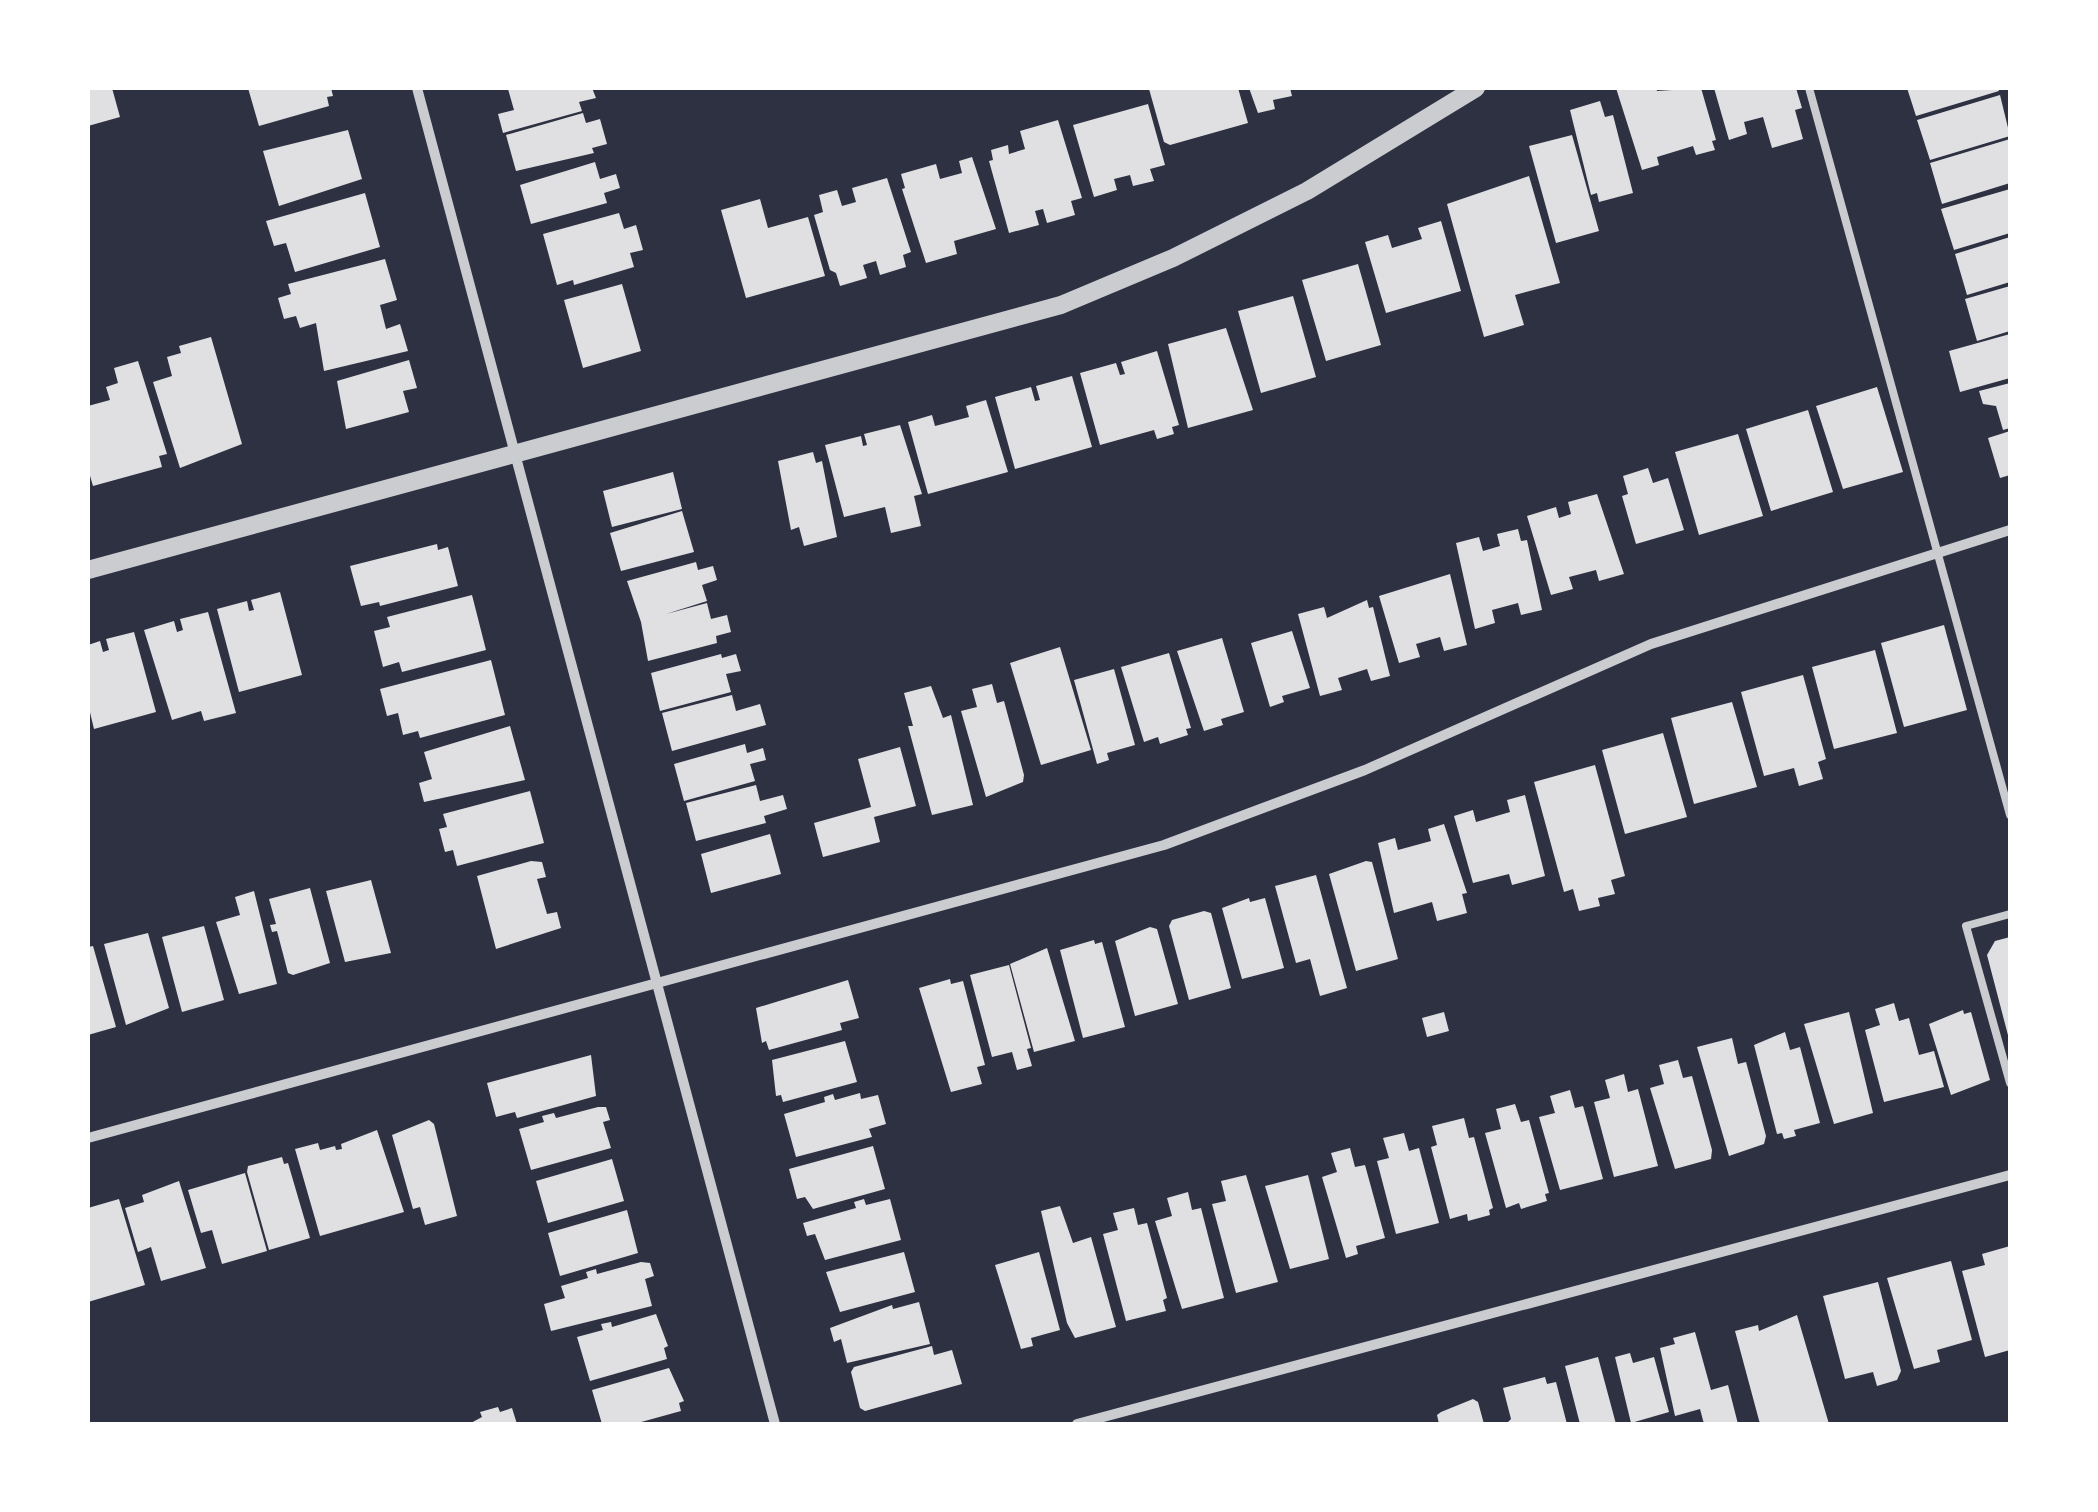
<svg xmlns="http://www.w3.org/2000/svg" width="2098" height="1512" font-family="'Source Serif 4',serif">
<rect width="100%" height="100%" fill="#2d3142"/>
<path fill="#e0e0e3" d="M 88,88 L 112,88 L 120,117 L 88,126 Z
M 248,88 L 331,88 L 333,96 L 327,97 L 329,106 L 259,126 Z
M 512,88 L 592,88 L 596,98 L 579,102 L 582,111 L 503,133 L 498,114 L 514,110 L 508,89 Z
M 1153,88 L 1238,88 L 1248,123 L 1170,145 L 1164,142 L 1149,89 Z
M 1249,88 L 1290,88 L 1292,96 L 1273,100 L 1275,109 L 1258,113 Z
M 1616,88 L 1656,88 L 1657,91 L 1701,88 L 1716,140 L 1712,141 L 1715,150 L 1696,155 L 1693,146 L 1657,157 L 1659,165 L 1642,170 Z
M 1714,88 L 1796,88 L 1802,108 L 1795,110 L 1803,139 L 1772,148 L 1763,117 L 1744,122 L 1747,134 L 1729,140 Z
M 1907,88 L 1998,88 L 1999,91 L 1916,116 Z
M 2000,95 L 2010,136 L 1930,160 L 1917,120 Z
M 1600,101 L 1605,117 L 1613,115 L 1633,193 L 1599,202 L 1597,193 L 1591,195 L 1570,110 Z
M 1148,104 L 1165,165 L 1150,169 L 1154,181 L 1133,186 L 1130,175 L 1114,179 L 1117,190 L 1094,197 L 1073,125 Z
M 583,113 L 586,123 L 600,119 L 607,144 L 592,148 L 594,153 L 516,171 L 506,135 Z
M 1058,120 L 1082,198 L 1071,201 L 1075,215 L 1047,223 L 1043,209 L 1035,211 L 1039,225 L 1009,233 L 989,161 L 993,160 L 991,150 L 1008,145 L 1009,154 L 1025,149 L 1020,131 Z
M 348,130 L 362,179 L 279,206 L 263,151 Z
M 1572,135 L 1599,231 L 1556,243 L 1529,146 Z
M 2010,139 L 2010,183 L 1942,204 L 1930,163 Z
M 972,157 L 996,229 L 954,241 L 957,254 L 926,263 L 902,189 L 905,188 L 901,174 L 936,164 L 940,179 L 962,173 L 959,161 Z
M 595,162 L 600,179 L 616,174 L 620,188 L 604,193 L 607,203 L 531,224 L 520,185 Z
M 1529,176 L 1560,283 L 1515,295 L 1524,325 L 1484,337 L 1447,204 Z
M 887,178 L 911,252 L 903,255 L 906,267 L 880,275 L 876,261 L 863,265 L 867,278 L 840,286 L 836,273 L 830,270 L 814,215 L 823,212 L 819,195 L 837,190 L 842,206 L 856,202 L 852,188 Z
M 2010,189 L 2010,233 L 1954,250 L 1941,209 Z
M 365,193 L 380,247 L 295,272 L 286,243 L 274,246 L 266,221 Z
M 760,199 L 768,228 L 808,217 L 825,276 L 746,298 L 721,210 Z
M 619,213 L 624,229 L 636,225 L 643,250 L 630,253 L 634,267 L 574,285 L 573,280 L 557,285 L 543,234 Z
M 1441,221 L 1461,291 L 1386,313 L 1365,242 L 1388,235 L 1392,248 L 1422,239 L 1418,228 Z
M 2010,237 L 2010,282 L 1967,295 L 1955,254 Z
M 385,259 L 397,300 L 380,305 L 386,329 L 400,324 L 408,351 L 324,371 L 316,323 L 300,328 L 296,316 L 284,319 L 278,298 L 291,294 L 288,284 Z
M 1358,264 L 1381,345 L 1326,361 L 1302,280 Z
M 622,284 L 641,351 L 583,368 L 564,300 Z
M 2010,286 L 2010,331 L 1977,341 L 1965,299 Z
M 1293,296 L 1316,377 L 1261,393 L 1238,311 Z
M 1226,328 L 1253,410 L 1188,428 L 1168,344 Z
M 2010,334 L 2010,378 L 1960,392 L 1949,351 Z
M 211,337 L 242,444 L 180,468 L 153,382 L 172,376 L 167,357 L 181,353 L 179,346 Z
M 1157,351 L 1179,425 L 1172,427 L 1174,434 L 1157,439 L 1154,430 L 1100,445 L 1080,373 L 1116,363 L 1120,375 L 1125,374 L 1121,362 Z
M 409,360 L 417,388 L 403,391 L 409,412 L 346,429 L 337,381 Z
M 138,361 L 167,454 L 159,456 L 162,467 L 93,486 L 88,469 L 88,406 L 110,400 L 106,387 L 118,383 L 114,368 Z
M 1072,376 L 1092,447 L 1015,469 L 995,397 L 1031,387 L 1035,401 L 1040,400 L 1036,386 Z
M 2010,383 L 2010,428 L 2003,430 L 1996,406 L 1983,404 L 1979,391 Z
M 1877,387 L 1903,472 L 1843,489 L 1816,406 Z
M 986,400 L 1008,472 L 928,494 L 908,422 L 932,415 L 935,426 L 969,417 L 966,406 Z
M 1808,410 L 1833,492 L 1771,511 L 1746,429 Z
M 900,425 L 922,494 L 914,496 L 921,526 L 891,533 L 885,507 L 844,517 L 825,445 L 861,436 L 863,446 L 867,445 L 864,434 Z
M 2010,431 L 2010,475 L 2000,478 L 1988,438 Z
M 1738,434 L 1763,516 L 1699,535 L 1675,452 Z
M 813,452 L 816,463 L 822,461 L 837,537 L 804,546 L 799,527 L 791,530 L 778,461 Z
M 1648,468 L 1653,483 L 1668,478 L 1684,530 L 1636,544 L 1622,496 L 1628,494 L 1623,476 Z
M 673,472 L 682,509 L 612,527 L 603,491 Z
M 1597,494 L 1624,574 L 1599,581 L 1596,570 L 1569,577 L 1573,589 L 1551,595 L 1527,516 L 1556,507 L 1559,518 L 1571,514 L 1568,502 Z
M 682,511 L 694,552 L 621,571 L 610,533 Z
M 1518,529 L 1521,541 L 1527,540 L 1542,610 L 1521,615 L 1518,603 L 1492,610 L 1495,623 L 1475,629 L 1456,543 L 1479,537 L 1483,551 L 1500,546 L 1497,534 Z
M 437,544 L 438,550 L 448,547 L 458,586 L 380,606 L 379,602 L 361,606 L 350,566 Z
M 696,562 L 698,570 L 713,566 L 717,580 L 702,585 L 707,601 L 666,614 L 707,603 L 711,619 L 727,615 L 731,632 L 716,636 L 717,643 L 648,661 L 641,622 L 627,581 Z
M 1450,574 L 1467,645 L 1444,651 L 1440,637 L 1416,644 L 1420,657 L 1399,663 L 1379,596 Z
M 280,592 L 302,675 L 239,692 L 217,609 L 247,601 L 249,611 L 254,610 L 251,600 Z
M 472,595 L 486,650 L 402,672 L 399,662 L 383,667 L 374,631 L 390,627 L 387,617 Z
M 1367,600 L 1369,608 L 1373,607 L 1390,676 L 1371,681 L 1367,669 L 1338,678 L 1342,690 L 1320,696 L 1298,614 L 1324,607 L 1327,618 Z
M 208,612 L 236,713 L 204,721 L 201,711 L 172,720 L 144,630 L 174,621 L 177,632 L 183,630 L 180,619 Z
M 1944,625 L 1967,710 L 1904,727 L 1881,643 Z
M 1292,631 L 1310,688 L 1282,696 L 1284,702 L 1270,707 L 1251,643 Z
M 134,632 L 156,712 L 94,729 L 88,704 L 88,645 L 100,641 L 103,652 L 109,650 L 106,639 Z
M 1222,638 L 1244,712 L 1221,719 L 1223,725 L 1204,731 L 1177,651 Z
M 1060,647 L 1091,750 L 1041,765 L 1010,663 Z
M 1875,650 L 1897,733 L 1834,749 L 1812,667 Z
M 1169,653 L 1191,728 L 1186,729 L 1188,735 L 1160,744 L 1158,737 L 1144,742 L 1121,667 Z
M 721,654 L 722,658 L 736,654 L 741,671 L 726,674 L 731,692 L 660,711 L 651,673 Z
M 491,660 L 505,715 L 420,738 L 418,731 L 403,735 L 398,713 L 387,716 L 380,689 Z
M 1114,669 L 1135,745 L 1107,753 L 1109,760 L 1097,764 L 1074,680 Z
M 1803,675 L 1826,759 L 1818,762 L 1823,779 L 1799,786 L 1794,768 L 1764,776 L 1741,692 Z
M 992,684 L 997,703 L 1004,701 L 1024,775 L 1023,782 L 986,797 L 961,711 L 977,707 L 972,689 Z
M 931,686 L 943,718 L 951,715 L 973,805 L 932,815 L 908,726 L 913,726 L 904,693 Z
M 732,695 L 736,711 L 760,704 L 766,725 L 672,751 L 662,713 Z
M 1732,702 L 1757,787 L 1694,804 L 1671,718 Z
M 510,726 L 525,780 L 424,802 L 419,783 L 432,779 L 424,752 Z
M 1663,733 L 1687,817 L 1625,834 L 1602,750 Z
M 745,744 L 747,753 L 763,748 L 766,760 L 750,764 L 755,781 L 684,801 L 674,764 Z
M 900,747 L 916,806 L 874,817 L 880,842 L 823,857 L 814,823 L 871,807 L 858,759 Z
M 1595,765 L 1625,876 L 1611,880 L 1615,894 L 1598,898 L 1600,906 L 1579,911 L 1573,889 L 1564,892 L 1534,782 Z
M 756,785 L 760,801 L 783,795 L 787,809 L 764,816 L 766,823 L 696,841 L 686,803 Z
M 530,791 L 544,843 L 457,866 L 453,850 L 445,852 L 439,829 L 447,827 L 443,814 Z
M 1525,795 L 1545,876 L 1512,885 L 1509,874 L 1473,883 L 1454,816 L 1473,810 L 1476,822 L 1510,812 L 1507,800 Z
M 1444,824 L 1467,893 L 1462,894 L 1467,913 L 1437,921 L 1432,902 L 1394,913 L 1378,843 L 1395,838 L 1398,850 L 1431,841 L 1428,829 Z
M 770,834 L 781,874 L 711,893 L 701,854 Z
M 531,861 L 542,862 L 546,877 L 537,879 L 547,914 L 557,912 L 561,928 L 496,949 L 477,876 Z
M 1366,861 L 1372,862 L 1398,959 L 1356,971 L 1329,874 Z
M 1316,875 L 1347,988 L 1320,996 L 1310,959 L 1296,963 L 1275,886 Z
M 371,880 L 391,953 L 345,962 L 326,891 Z
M 310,888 L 330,963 L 293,975 L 288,973 L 277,931 L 272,932 L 270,925 L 276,924 L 269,899 Z
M 254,891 L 277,984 L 239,994 L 216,922 L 240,915 L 235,897 Z
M 1249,898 L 1250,902 L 1265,898 L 1284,968 L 1242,979 L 1222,908 Z
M 1204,911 L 1211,913 L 1231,988 L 1189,1000 L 1169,926 L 1172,920 Z
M 204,926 L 224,1000 L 182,1012 L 162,937 Z
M 1150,927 L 1157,929 L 1178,1004 L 1135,1016 L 1115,941 Z
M 148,933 L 169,1008 L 126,1025 L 104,944 Z
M 2010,937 L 2010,1038 L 2009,1039 L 1987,955 L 1995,941 Z
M 1094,940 L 1095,944 L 1102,942 L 1125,1027 L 1083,1038 L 1060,950 Z
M 93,946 L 116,1027 L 88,1035 L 88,947 Z
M 1047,948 L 1075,1041 L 1034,1052 L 1010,964 Z
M 1009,965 L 1031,1048 L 1027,1049 L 1032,1066 L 1017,1070 L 1012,1052 L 992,1057 L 970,975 Z
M 950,979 L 951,984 L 963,981 L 985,1065 L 977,1067 L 982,1084 L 951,1092 L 919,988 Z
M 848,980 L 859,1018 L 840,1023 L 842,1030 L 769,1050 L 766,1041 L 762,1043 L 756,1008 Z
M 1894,1003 L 1899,1021 L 1909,1018 L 1919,1055 L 1934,1051 L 1944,1087 L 1884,1102 L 1865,1030 L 1880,1025 L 1875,1009 Z
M 1963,1010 L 1964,1014 L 1971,1012 L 1990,1080 L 1951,1095 L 1929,1024 Z
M 1444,1012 L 1449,1031 L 1427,1037 L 1422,1018 Z
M 1849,1012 L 1873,1113 L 1834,1124 L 1804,1024 Z
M 1785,1032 L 1790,1050 L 1800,1047 L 1820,1123 L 1794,1130 L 1796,1136 L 1784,1139 L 1782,1133 L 1777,1134 L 1754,1045 Z
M 1732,1038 L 1738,1064 L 1746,1062 L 1766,1136 L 1764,1144 L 1729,1156 L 1697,1047 Z
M 845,1041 L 857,1082 L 783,1102 L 781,1095 L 776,1096 L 772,1060 Z
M 591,1055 L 596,1096 L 517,1118 L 515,1112 L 496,1117 L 487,1083 Z
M 1678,1060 L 1683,1078 L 1692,1076 L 1712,1150 L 1711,1159 L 1675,1169 L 1650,1088 L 1664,1084 L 1659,1065 Z
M 1624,1074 L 1628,1092 L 1638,1089 L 1658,1166 L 1614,1177 L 1594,1102 L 1610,1098 L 1605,1080 Z
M 1570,1090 L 1575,1108 L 1583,1106 L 1603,1179 L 1560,1190 L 1539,1117 L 1555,1113 L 1550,1096 Z
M 860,1093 L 861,1099 L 878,1095 L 886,1124 L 869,1129 L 872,1137 L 796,1157 L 784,1114 L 825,1102 L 824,1097 L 833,1094 L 835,1100 Z
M 1515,1104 L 1521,1122 L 1529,1120 L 1549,1193 L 1545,1194 L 1547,1201 L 1521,1209 L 1519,1203 L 1506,1208 L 1485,1133 L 1501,1129 L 1496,1109 Z
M 598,1107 L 606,1107 L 610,1120 L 603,1122 L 611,1148 L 531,1170 L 519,1129 L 544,1122 L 542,1116 L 554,1113 L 556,1118 Z
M 1464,1118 L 1469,1138 L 1474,1137 L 1493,1208 L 1489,1210 L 1490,1215 L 1468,1221 L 1467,1214 L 1450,1219 L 1431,1147 L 1437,1145 L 1432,1126 Z
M 429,1120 L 434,1124 L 457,1216 L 425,1225 L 420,1207 L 413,1209 L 392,1135 Z
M 377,1130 L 404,1212 L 320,1236 L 295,1149 L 318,1143 L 320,1150 L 335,1146 L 336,1150 L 342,1149 L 341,1144 Z
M 1404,1133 L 1409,1151 L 1419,1148 L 1439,1223 L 1396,1234 L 1377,1161 L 1389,1158 L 1383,1138 Z
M 873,1146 L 885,1189 L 813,1209 L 805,1197 L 797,1199 L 789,1169 Z
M 1350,1148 L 1355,1167 L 1365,1165 L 1385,1238 L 1356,1246 L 1358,1254 L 1346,1258 L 1322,1177 L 1337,1172 L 1331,1153 Z
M 282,1157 L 284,1164 L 288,1163 L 310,1238 L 269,1250 L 247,1172 L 248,1166 Z
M 612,1159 L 624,1201 L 548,1223 L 536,1181 Z
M 245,1173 L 267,1251 L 222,1264 L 212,1230 L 201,1233 L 188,1190 Z
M 1246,1175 L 1278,1282 L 1236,1293 L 1212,1204 L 1226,1201 L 1221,1181 Z
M 1308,1175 L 1329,1259 L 1290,1269 L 1265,1186 Z
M 179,1181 L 206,1268 L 161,1281 L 151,1247 L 138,1252 L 125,1208 L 144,1202 L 142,1195 Z
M 1188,1192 L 1192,1210 L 1201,1208 L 1224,1298 L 1182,1309 L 1155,1221 L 1172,1216 L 1167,1198 Z
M 119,1199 L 145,1285 L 88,1302 L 88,1208 Z
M 864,1199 L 866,1205 L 890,1199 L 901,1240 L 825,1260 L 815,1234 L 807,1236 L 803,1223 L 856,1208 L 854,1202 Z
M 1060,1206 L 1073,1243 L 1091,1237 L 1116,1327 L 1075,1338 L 1067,1323 L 1041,1211 Z
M 1134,1208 L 1138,1225 L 1147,1223 L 1167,1298 L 1163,1300 L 1166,1311 L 1126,1321 L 1103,1234 L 1118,1230 L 1113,1213 Z
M 627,1210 L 638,1253 L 560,1276 L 548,1233 Z
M 2010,1246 L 2010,1350 L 1985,1357 L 1962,1271 L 1985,1265 L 1982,1254 Z
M 904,1252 L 915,1292 L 840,1312 L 826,1272 Z
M 1039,1252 L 1060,1330 L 1031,1338 L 1033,1346 L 1021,1349 L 995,1265 Z
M 1951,1261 L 1972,1340 L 1937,1350 L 1940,1362 L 1914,1369 L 1887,1278 Z
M 641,1262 L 650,1263 L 654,1276 L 645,1279 L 652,1306 L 551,1331 L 544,1304 L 565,1298 L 561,1286 L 588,1278 L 586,1272 L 596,1269 L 597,1274 Z
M 1878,1282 L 1901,1371 L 1897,1380 L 1877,1386 L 1873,1372 L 1845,1379 L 1823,1296 Z
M 919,1302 L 930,1344 L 847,1363 L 841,1339 L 834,1342 L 830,1328 L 892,1305 L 893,1309 Z
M 656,1314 L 668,1346 L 664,1348 L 667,1359 L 590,1381 L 577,1337 L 603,1330 L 601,1324 L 611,1322 L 612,1327 Z
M 1797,1315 L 1829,1424 L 1760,1424 L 1735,1331 L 1758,1325 L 1759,1331 Z
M 1695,1332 L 1711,1390 L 1728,1385 L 1738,1424 L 1704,1424 L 1700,1409 L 1675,1416 L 1660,1348 L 1675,1344 L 1673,1338 Z
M 932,1346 L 934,1355 L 952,1350 L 962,1384 L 865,1411 L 860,1408 L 851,1372 L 854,1367 Z
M 1630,1353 L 1633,1363 L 1654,1357 L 1669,1412 L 1631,1423 L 1615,1357 Z
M 1598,1357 L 1616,1424 L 1580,1424 L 1565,1366 Z
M 669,1368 L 684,1401 L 679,1403 L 681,1411 L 634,1424 L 602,1424 L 592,1390 Z
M 1545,1377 L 1547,1384 L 1556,1382 L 1567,1424 L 1506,1424 L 1511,1419 L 1503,1388 Z
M 1473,1399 L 1478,1402 L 1484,1424 L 1439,1424 L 1437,1415 L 1441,1412 Z
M 498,1407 L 500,1412 L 512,1408 L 517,1424 L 469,1424 L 482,1417 L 480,1412 Z"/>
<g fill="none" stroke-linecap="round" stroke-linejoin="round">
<path stroke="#caccd0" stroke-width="8" d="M 1809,88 L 2010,815
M 2010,914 L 1966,926 L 2010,1083"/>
<path stroke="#caccd0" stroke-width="10" d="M 417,88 L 775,1424
M 88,1138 L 1164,845 L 1365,770 L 1651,644 L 2010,530
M 1077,1424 L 2010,1175"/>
<path stroke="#caccd0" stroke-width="18" d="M 88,570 L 1061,305 L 1173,258 L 1307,191 L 1476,88"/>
</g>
<rect width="2098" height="1512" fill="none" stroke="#ffffff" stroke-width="180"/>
</svg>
